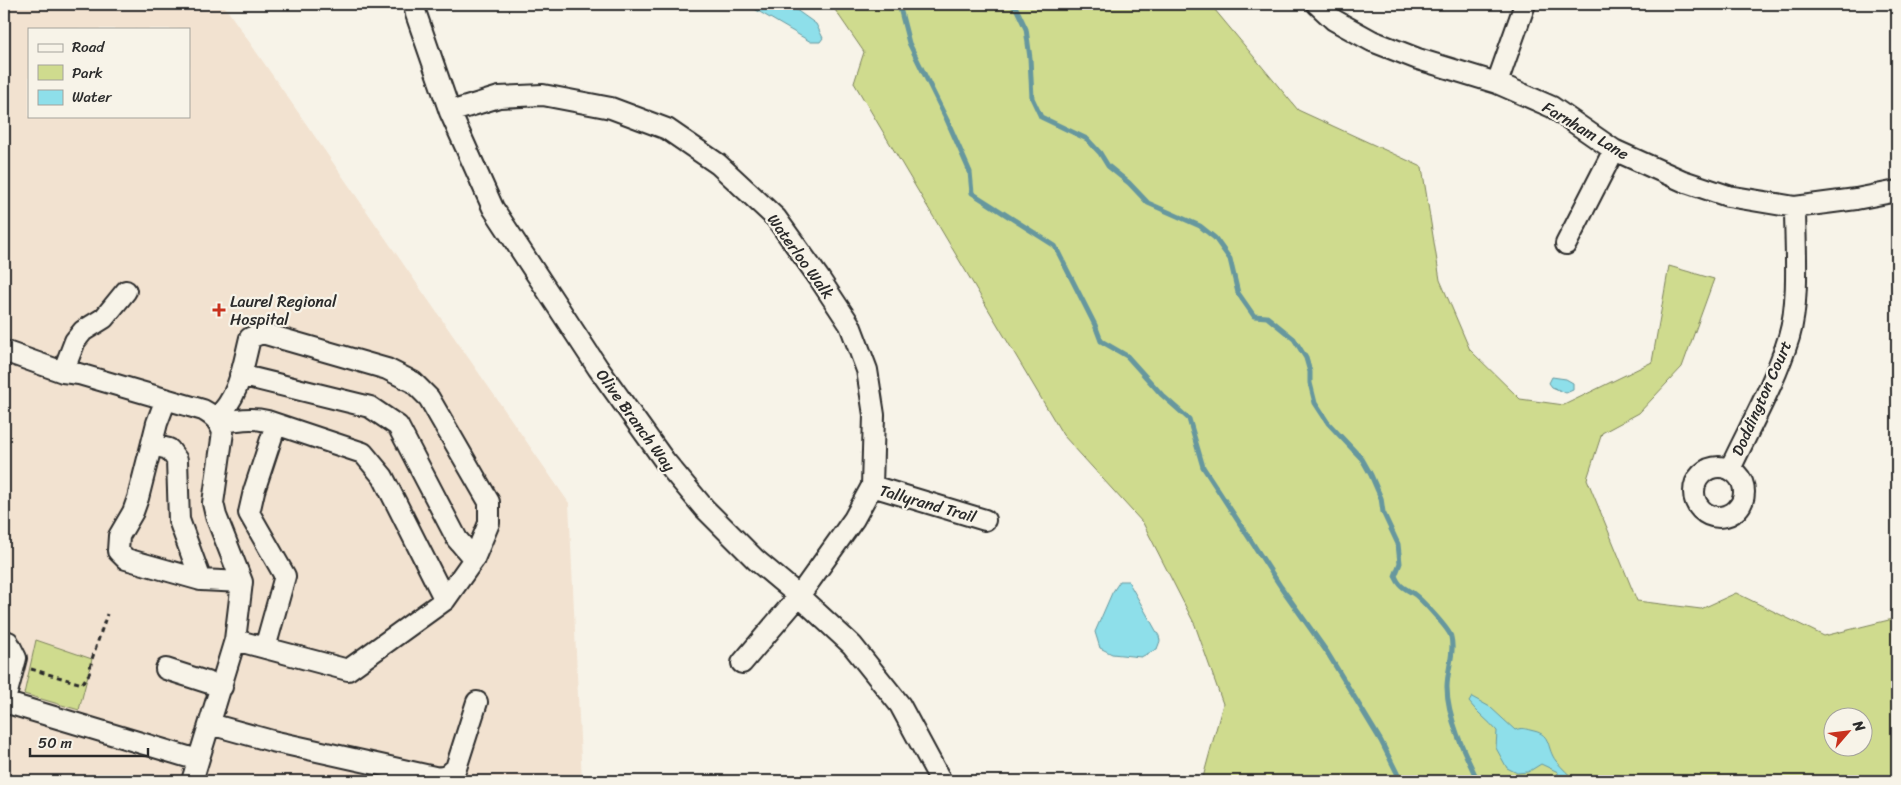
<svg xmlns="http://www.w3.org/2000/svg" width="1901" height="785" font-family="Sriracha,sans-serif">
<rect width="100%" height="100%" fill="#f7f3e8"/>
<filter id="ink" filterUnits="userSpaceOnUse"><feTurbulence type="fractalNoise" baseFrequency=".02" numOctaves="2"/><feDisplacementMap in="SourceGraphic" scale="10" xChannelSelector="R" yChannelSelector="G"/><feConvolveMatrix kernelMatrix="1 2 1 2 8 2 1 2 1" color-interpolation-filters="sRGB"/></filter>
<g filter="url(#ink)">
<path fill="#f2e2d0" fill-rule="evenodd" d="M 4,4 L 223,4 L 569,503 L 582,781 L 4,781 ZM 29,29 L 189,29 L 189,116 L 29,116 Z"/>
<path fill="#cfdb8e" stroke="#7d835c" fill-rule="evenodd" d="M 831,4 L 1210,4 L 1298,110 L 1422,167 L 1440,280 L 1470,350 L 1520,399 L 1564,405 L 1652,362 L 1669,266 L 1714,279 L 1682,367 L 1639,413 L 1602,433 L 1587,479 L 1637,601 L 1701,609 L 1736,593 L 1824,636 L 1897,618 L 1897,781 L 1202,781 L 1223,704 L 1195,625 L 1143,523 L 1063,435 L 854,83 L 864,52 ZM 1834,718 L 1864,718 L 1864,748 L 1834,748 Z
M 36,640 L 92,659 L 79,710 L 24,694 Z"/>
<path fill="#8edfea" stroke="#66979e" d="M 746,4 L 788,4 L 816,24 L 823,38 L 820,42 L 811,42 Z
M 1552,377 L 1566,379 L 1573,383 L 1573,390 L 1566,393 L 1552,387 L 1549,383 Z
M 1120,581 L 1128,581 L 1159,636 L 1160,641 L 1157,649 L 1141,657 L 1112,654 L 1100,648 L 1095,632 L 1112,593 Z
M 1472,697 L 1490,707 L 1515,730 C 1523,727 1525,729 1534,731 C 1552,735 1546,748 1556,761 C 1562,768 1569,775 1576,781 L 1557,781 L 1558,772 L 1541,764 L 1528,772 L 1517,773 L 1507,768 L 1496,748 L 1497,731 C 1488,720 1477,713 1469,702 Z"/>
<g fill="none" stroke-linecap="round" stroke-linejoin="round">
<path stroke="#66979e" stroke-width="5" d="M 899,4 L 909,43 L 947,120 L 970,172 L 972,193 L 1055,246 L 1095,325 L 1101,341 L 1127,356 L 1162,395 L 1189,419 L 1203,467 L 1281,587 L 1327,652 L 1381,741 L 1401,781
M 1010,4 L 1016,8 L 1026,29 L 1030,58 L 1032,98 L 1041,117 L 1087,139 L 1100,153 L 1108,166 L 1129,183 L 1148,203 L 1200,226 L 1215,238 L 1230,259 L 1238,293 L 1254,316 L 1267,317 L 1294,339 L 1306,358 L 1310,372 L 1310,383 L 1315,403 L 1328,423 L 1362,459 L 1371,475 L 1381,498 L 1383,512 L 1398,544 L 1400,563 L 1395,576 C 1401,589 1404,587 1414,594 C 1420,598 1450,630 1451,637 C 1455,653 1447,670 1447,687 C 1447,717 1465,754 1478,781"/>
<defs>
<path id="minor" d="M 414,4 L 416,14 L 450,112 L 493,208 L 598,368 L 664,460 L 704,508 L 756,560 L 799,596 L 852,645 L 900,705 L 941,781
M 1317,4 L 1334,20 L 1372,41 L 1418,59 L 1497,83 L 1552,107 L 1614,150 L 1683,181 L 1728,196 L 1795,207 L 1856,199 L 1897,191
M 1497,83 L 1525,4
M 450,112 L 499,97 L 543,95 L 611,108 L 667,129 L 718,164 L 776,218 L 819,278 L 850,325 L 867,370 L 874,415 L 872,486 L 854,519 L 799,596 L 742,663
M 1566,244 L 1614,150
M 4,351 L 63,372 L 79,374 L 203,410 C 214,416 218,420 223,432 L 213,503 L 216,516 L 242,582 L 235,640 L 192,781
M 63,372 L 75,341 L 83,331 L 104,318 L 126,291
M 240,375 L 370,407 L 398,426 L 457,539 L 474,559
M 166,399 L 157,423 L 138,498 L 133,512 L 119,536 L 118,551 L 126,559 L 201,580
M 216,418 C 239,398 243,366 250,338 L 262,333 L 387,369 L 413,382 L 429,398 L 489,502 L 489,523 L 474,559 L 445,600 L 348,670 L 235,640
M 220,423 C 236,420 251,417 267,421 L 363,453 L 383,477 L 445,600
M 152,445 L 169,449 L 177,460 L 179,520 L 201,580 L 242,582
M1694 492a25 25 0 1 1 50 0a25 25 0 1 1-50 0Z
M 1730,469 C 1750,426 1775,383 1789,337 C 1800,300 1795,246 1795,207
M 872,486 L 985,520
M 4,641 L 8,642 L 16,658 L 4,704
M 265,648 L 285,576 L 249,513 L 254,491 L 276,424
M 166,669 L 222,687
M 4,702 L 198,760
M 210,724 L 272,741 L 439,778 L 447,776 L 456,768 L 477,702"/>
</defs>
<use href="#minor" stroke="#2b2b2b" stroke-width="24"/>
<path stroke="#2b2b2b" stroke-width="3" stroke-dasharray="5 4" stroke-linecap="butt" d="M 31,669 L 82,684 L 89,674 L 92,659 L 107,614"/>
<use href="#minor" stroke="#f7f3e8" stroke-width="20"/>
</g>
</g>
<path fill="#c8321e" stroke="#f7f3e8" stroke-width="2" d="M216.5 302.5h5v5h5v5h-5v5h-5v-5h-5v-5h5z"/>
<g text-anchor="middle" stroke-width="4.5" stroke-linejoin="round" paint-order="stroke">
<g font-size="16" fill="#2b2b2b" stroke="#f7f3e8">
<text transform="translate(1586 130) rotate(31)" y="6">Farnham Lane</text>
<text transform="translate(801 256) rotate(54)" y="6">Waterloo Walk</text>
<text transform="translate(1761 398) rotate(-66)" y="6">Doddington Court</text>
<text transform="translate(636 420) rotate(54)" y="6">Olive Branch Way</text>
<text transform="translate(928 503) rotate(16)" y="6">Tallyrand Trail</text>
</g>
<g font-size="16" fill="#2b2b2b" stroke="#f7f3e8" text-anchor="start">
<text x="230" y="307">Laurel Regional<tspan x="230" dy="18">Hospital</tspan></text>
</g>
</g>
<rect width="1901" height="785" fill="none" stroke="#f7f3e8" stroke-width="20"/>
<rect x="10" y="10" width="1881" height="765" fill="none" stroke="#2b2b2b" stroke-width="2" filter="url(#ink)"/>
<rect x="28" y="28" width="162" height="90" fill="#f7f3e8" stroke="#a5a39c"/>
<rect x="38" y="44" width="25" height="8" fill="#f7f3e8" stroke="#a5a39c"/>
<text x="72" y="52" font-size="15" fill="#2b2b2b">Road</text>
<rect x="38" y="65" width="25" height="15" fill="#cfdb8e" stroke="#a5a39c"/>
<text x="72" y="78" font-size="15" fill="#2b2b2b">Park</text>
<rect x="38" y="90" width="25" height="15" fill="#8edfea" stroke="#a5a39c"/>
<text x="72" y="102" font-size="15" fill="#2b2b2b">Water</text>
<g transform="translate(1848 732) rotate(62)"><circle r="24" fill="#f7f3e8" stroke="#a5a39c"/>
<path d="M0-4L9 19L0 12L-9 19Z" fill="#c8321e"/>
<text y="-8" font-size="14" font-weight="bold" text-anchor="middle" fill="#2b2b2b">N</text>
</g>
<path d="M30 748v8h118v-8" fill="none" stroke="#2b2b2b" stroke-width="2.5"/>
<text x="38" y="748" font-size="15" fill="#2b2b2b" stroke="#f7f3e8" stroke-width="4" paint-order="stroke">50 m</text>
</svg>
